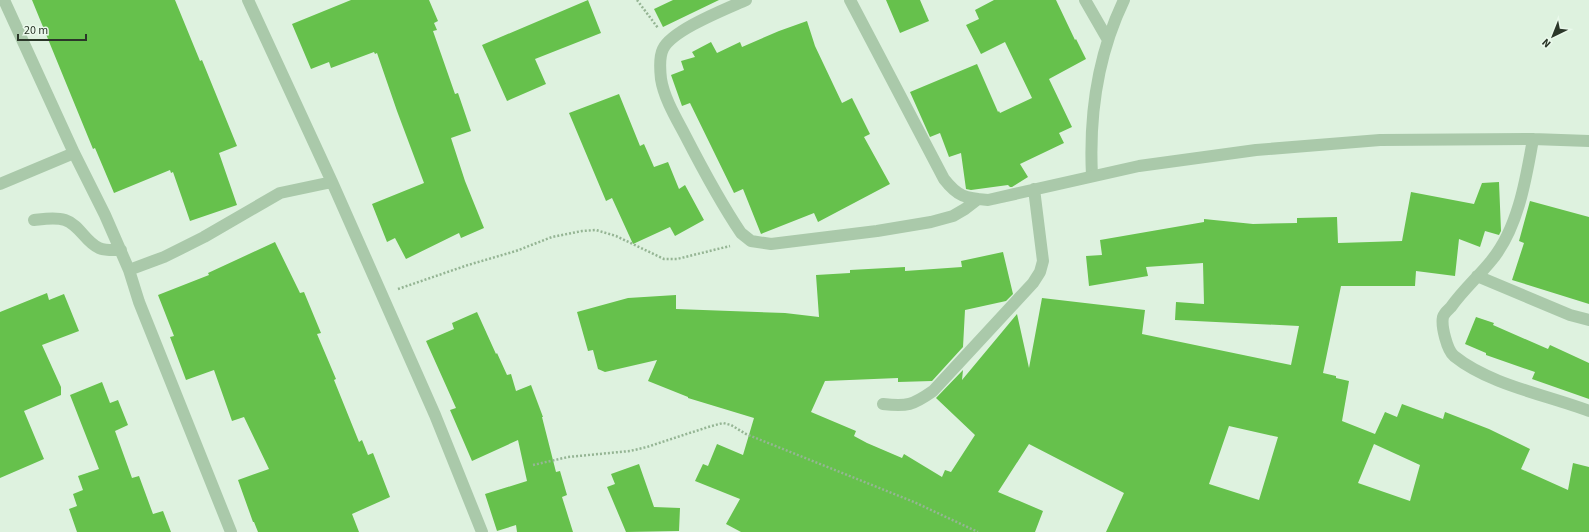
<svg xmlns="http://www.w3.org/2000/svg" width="1589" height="532" font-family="'Source Sans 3',sans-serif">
<rect width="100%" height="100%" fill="#def2df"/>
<path fill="#66c14c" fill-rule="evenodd" d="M 32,0 L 175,0 L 200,61 L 202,60 L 237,146 L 219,153 L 237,205 L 190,221 L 173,172 L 171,173 L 170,170 L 114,193 L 95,148 L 93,149 Z
M 351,0 L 429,0 L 438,21 L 434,23 L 437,30 L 433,31 L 455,94 L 458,93 L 471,131 L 451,138 L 465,181 L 484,228 L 461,238 L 459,233 L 406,259 L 395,238 L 387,242 L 372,204 L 424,183 L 397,111 L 377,53 L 375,54 L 374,52 L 331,68 L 329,62 L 311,69 L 292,24 Z
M 588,0 L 601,33 L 535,59 L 546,84 L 507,101 L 482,45 Z
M 673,0 L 719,0 L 663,27 L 654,9 Z
M 886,0 L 920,0 L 929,21 L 900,33 Z
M 994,0 L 1056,0 L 1075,40 L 1076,39 L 1086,59 L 1049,79 L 1072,127 L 1059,133 L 1064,143 L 1020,164 L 1028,177 L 1012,187 L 1010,187 L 1008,185 L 971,190 L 966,189 L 961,153 L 949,157 L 940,133 L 930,137 L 910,92 L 977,64 L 998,112 L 999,111 L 1000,113 L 1032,98 L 1005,42 L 981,54 L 966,25 L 979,19 L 975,10 Z
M 807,21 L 815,46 L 842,103 L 852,98 L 870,134 L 864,137 L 890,184 L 818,222 L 814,213 L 761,234 L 743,189 L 734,193 L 690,103 L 682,106 L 671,75 L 684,70 L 681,61 L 695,57 L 692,52 L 711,42 L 717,53 L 740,42 L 742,47 L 779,31 Z
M 619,94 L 640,146 L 644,144 L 654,167 L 668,162 L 679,189 L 685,185 L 704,220 L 675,236 L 670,227 L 633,244 L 612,198 L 606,201 L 569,113 Z
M 1499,182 L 1501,231 L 1499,235 L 1485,231 L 1480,247 L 1459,239 L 1455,276 L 1416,271 L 1415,286 L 1341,286 L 1323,373 L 1336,376 L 1336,378 L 1349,381 L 1342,421 L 1375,434 L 1385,412 L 1397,417 L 1402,404 L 1443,419 L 1445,412 L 1489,429 L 1530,449 L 1521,469 L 1568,490 L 1573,463 L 1589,467 L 1589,532 L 1106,532 L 1124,493 L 1029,444 L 998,492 L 1043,511 L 1035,532 L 741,532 L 726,524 L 740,499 L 695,481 L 703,464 L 708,466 L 717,444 L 743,455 L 754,418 L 688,398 L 688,397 L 648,381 L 657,360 L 605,372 L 598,369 L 593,350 L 588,351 L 577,312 L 628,298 L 676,295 L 676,309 L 785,313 L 819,317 L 816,275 L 850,273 L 850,270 L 905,267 L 905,271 L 962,267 L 961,261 L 1003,252 L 1013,294 L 1006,301 L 965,310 L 963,347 L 932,381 L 898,382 L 898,378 L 825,381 L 811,412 L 856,431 L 854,436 L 867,443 L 902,458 L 904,454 L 942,477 L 945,470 L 951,472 L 975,435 L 936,398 L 963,370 L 962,380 L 1017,314 L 1029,368 L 1042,298 L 1145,310 L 1142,334 L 1291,365 L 1299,326 L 1175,320 L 1176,302 L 1204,304 L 1203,263 L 1146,267 L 1148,276 L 1089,286 L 1086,256 L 1102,255 L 1100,240 L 1204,222 L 1204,219 L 1253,224 L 1297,223 L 1297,218 L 1337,217 L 1338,243 L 1402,241 L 1411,192 L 1474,204 L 1482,183 ZM 1229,426 L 1278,437 L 1259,500 L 1209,484 ZM 1374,444 L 1420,465 L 1410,501 L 1358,483 Z
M 1530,201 L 1589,217 L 1589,304 L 1512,280 L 1524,243 L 1519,241 Z
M 275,242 L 300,293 L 304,292 L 321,333 L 317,334 L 336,379 L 334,380 L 359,442 L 362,440 L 368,455 L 373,453 L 390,497 L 352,514 L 359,532 L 258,532 L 254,522 L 253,522 L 238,480 L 269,469 L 244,417 L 232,421 L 214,370 L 186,380 L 170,337 L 174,336 L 158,295 L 209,275 L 208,273 Z
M 47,293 L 49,300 L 64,294 L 79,331 L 42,345 L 61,387 L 61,395 L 24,411 L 44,459 L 0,478 L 0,312 Z
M 477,312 L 496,354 L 497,353 L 507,375 L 511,374 L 516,391 L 531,385 L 543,417 L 542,417 L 556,472 L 560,471 L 567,495 L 562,497 L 573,532 L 517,532 L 516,525 L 497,531 L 485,494 L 527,481 L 518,440 L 472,461 L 450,410 L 456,408 L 426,341 L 454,329 L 452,323 Z
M 1476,317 L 1494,323 L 1493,325 L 1548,349 L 1550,345 L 1589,363 L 1589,399 L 1532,379 L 1535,372 L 1486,355 L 1486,353 L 1465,344 Z
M 102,382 L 110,403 L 118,400 L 128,425 L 115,431 L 132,478 L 139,476 L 153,514 L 163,511 L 171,532 L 77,532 L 69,509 L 77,506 L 73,494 L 83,490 L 78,476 L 99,469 L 70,395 Z
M 639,464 L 654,507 L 680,508 L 679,531 L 626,532 L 607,487 L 615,484 L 611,474 Z"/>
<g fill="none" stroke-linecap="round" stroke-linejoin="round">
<path stroke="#95b594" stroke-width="2.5" stroke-dasharray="2 2" stroke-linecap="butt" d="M 637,0 L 658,28
M 398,289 L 468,265 L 516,251 L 552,237 L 582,231 L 596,230 L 616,236 L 664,259 L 677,259 L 730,246
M 533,465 L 568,457 L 630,451 L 647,447 L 708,427 L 723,423 L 731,425 L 746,434 L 914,502 L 978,532"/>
<path stroke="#aac9aa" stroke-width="12" d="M 1085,0 L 1108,40
M 1092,176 C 1089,116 1098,54 1124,0"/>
<path stroke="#aac9aa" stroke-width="12" d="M 4,0 L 74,153 L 105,215 L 129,270 L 139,302 L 231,532
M 248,0 L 332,182 L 435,415 L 482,532
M 746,0 C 726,9 672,30 663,49 C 659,57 660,70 661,79 C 664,98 676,118 685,135 C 702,168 720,202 741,233 L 751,241 L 771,244 L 877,231 L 931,222 L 953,216 L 965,209 L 978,199
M 850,0 L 944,179 C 958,197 965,198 988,200 L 1139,166 L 1256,150 L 1380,140 L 1533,139 L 1589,141
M 1533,139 C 1526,179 1518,229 1491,261 C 1478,277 1463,290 1451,307 C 1448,310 1444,313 1443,317 C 1441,326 1447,350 1454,356 C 1490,385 1547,395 1589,411
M 0,184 L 74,153
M 34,220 C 44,219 55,217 65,220 C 80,225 85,242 99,248 C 106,251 113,250 121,250
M 129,270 L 164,257 L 204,237 L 280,193 L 332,182
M 1477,276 L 1570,315 L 1589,320
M 883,404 C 907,407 913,405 933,391 L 1033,283 L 1040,272 L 1043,261 L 1034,189"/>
</g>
<g transform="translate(1553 36) rotate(223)" stroke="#eaf9eb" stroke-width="3" paint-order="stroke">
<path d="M0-3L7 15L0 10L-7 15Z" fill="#2b3729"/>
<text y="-6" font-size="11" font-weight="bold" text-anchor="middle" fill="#2b3729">N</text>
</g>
<path d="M18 34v6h68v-6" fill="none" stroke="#2b3729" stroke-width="2"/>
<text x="24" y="34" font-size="12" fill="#2b3729" stroke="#eaf9eb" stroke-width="3" paint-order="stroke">20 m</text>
</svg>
